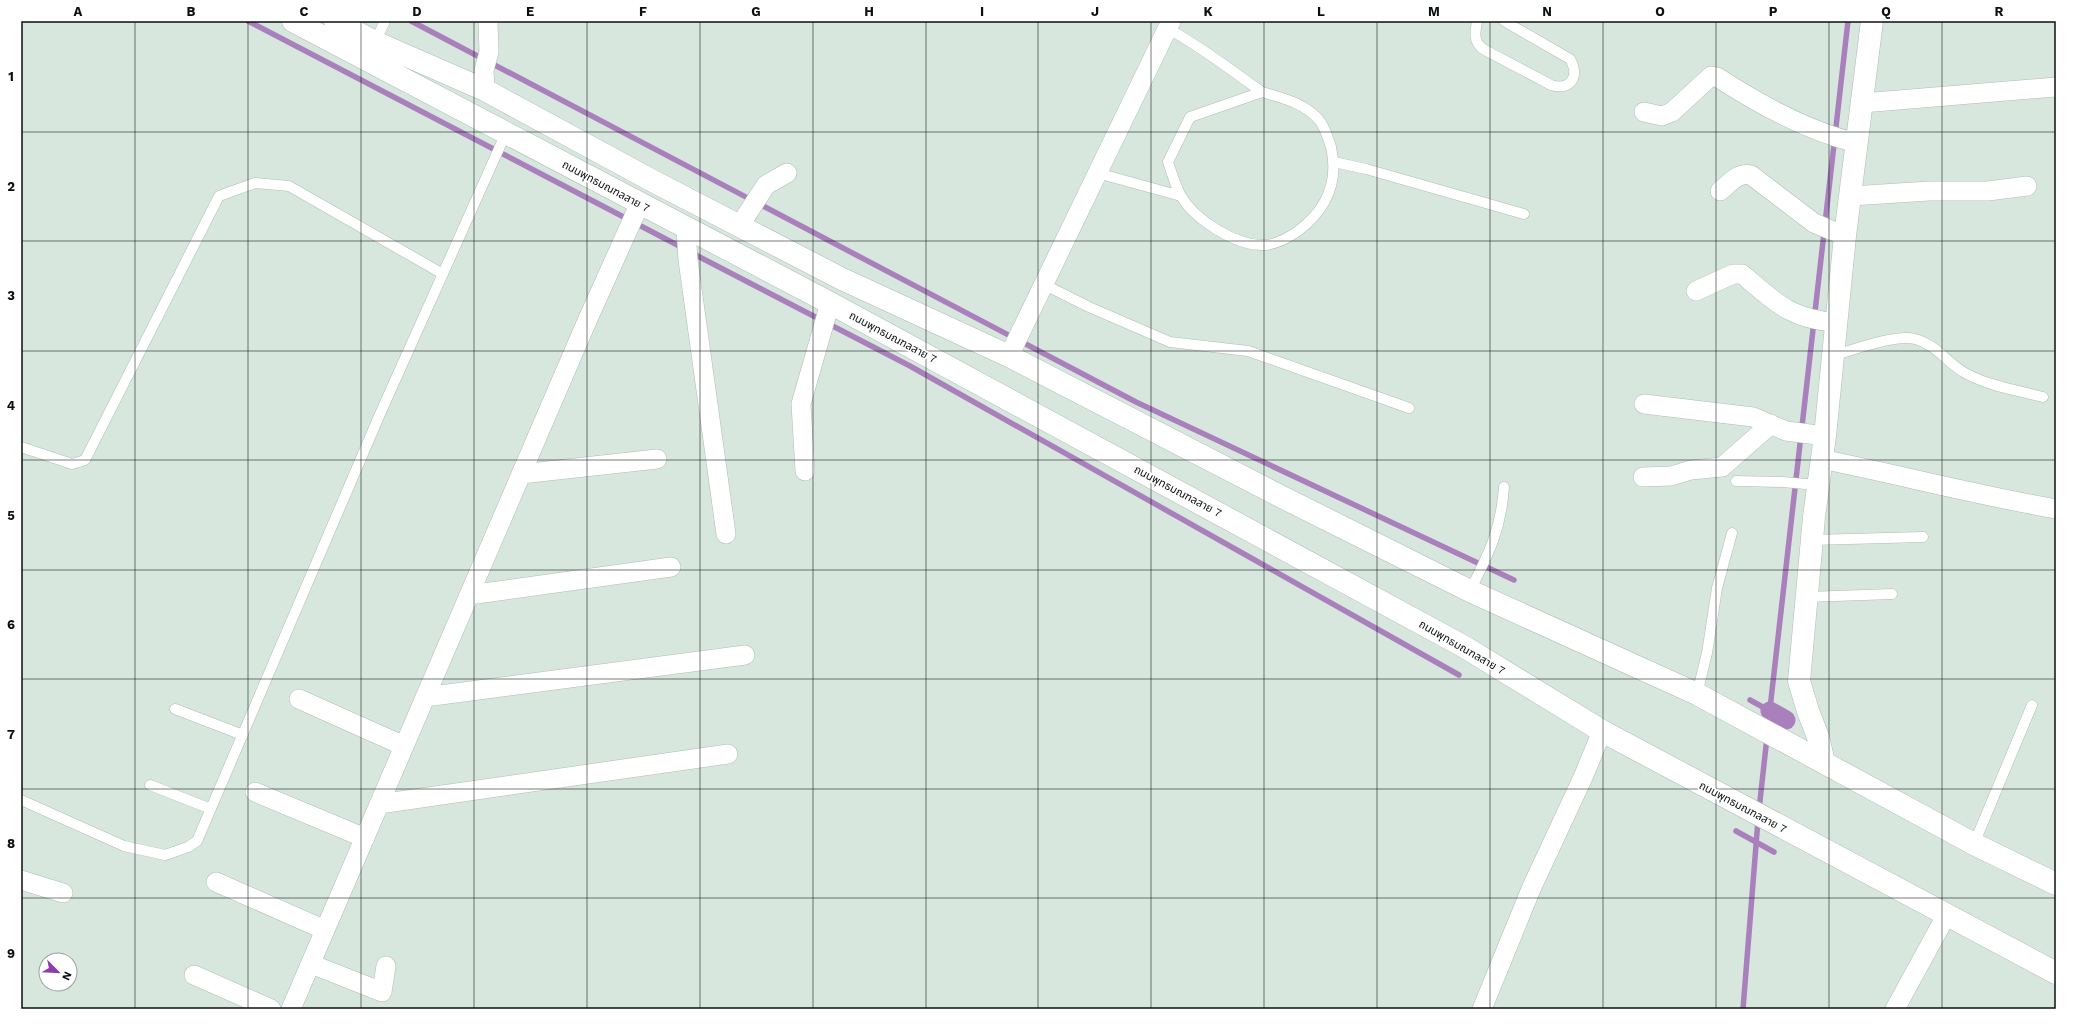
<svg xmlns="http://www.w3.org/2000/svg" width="2077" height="1030" font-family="'Work Sans','Noto Sans Thai',sans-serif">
<rect width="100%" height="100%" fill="#d7e7de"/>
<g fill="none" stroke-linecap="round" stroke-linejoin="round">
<path stroke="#a97fbc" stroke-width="5.5" d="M 248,21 L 683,248
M 411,21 L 1136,402 L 1514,580
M 690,252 L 910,366 L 1459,675
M 1750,700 L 1770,711
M 1768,726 L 1848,21
M 1759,810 L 1767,737
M 1736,831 L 1774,852
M 1743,1009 L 1758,820"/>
<path stroke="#a97fbc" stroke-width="19" d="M 1770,711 L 1786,720"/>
<defs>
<path id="lane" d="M 1477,21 C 1475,33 1473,41 1483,49 L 1551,85 C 1571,91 1580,76 1570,59 L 1504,21
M 1167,28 C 1200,46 1231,70 1262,92
M 375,42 L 385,21
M 1262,92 C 1282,98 1305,103 1319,120 C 1325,127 1328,138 1331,147 C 1339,182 1326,210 1298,231 C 1288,238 1277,244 1265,245 C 1236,246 1195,220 1181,196 C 1175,186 1172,173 1168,162 L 1190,117 Z
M 1334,162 L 1366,169 L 1524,214
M 1097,173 L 1181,196
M 1043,284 L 1089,307 L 1170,342 L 1248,351 L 1409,408
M 1832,356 C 1853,350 1896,334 1915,339 C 1936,344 1947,363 1965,373 C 1989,386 2016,390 2043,397
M 21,447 L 72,464 L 85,460 L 219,196 L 255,183 L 289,186 L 443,274
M 1736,481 L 1782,482 L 1818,485
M 1812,540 L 1923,537
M 1470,591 C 1489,553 1501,530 1504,487
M 1807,597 L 1892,594
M 1697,694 L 1707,653 L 1717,588 L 1732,533
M 175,709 L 243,735
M 150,785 L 211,809
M 21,800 L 124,846 L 165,855 L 188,847 L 197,841 L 380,414 L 506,133
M 1974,844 L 2032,705"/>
<path id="street" d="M 485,90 L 484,70 L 489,52 L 488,21
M 1862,103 L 2056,87
M 1644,112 L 1662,116 L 1672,112 L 1711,76 L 1717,77 C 1760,105 1807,131 1857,143
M 1720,191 C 1730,183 1738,172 1751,175 L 1814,223 L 1845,236
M 1851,196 L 1929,191 L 1988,191 L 2027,186
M 740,225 L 766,185 L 787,173
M 686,228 L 688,260 L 726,534
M 1696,291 L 1733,274 L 1742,274 C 1774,301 1791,320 1835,322
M 1009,356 L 1171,21
M 1644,404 L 1753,417 L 1786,431 L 1825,436
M 1821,459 C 1900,475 1977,495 2056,509
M 805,471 L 801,404 L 830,303
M 521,474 L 657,459
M 1643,477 L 1671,476 L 1691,470 L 1722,467 L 1771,424
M 469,595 L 671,567
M 425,697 L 745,655
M 299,699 L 404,746
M 255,792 L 365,838
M 379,804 L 728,754
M 21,880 L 63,893
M 216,882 L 325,930
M 311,964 L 382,992 L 386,966
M 194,975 L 271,1009
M 291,1009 L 587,321 L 640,203
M 1482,1009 L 1531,889 L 1584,775 L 1602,731
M 1895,1009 L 1947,914"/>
<path id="secondary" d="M 293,21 L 830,303 L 1463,646 L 1602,731 L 2056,973
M 335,21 L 375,42 L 485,90 L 651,180 L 840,278 L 1009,356 L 1282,497 L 1470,591 L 1697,694 L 1974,844 L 2056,884
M 1824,762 L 1818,737 L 1808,711 L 1799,681 L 1814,517 L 1825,436 L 1845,236 L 1872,21"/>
</defs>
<use href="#lane" stroke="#aebdb5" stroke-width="11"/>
<use href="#street" stroke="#aebdb5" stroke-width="20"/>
<use href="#secondary" stroke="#aebdb5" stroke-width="23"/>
<use href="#lane" stroke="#fff" stroke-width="10"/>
<use href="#street" stroke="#fff" stroke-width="19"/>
<use href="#secondary" stroke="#fff" stroke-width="22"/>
</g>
<path fill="none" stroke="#0b100e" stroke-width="1" stroke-opacity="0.55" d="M 135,21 L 135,1009M 248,21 L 248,1009M 361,21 L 361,1009M 474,21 L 474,1009M 587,21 L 587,1009M 700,21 L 700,1009M 813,21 L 813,1009M 926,21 L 926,1009M 1038,21 L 1038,1009M 1151,21 L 1151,1009M 1264,21 L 1264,1009M 1377,21 L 1377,1009M 1490,21 L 1490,1009M 1603,21 L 1603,1009M 1716,21 L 1716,1009M 1829,21 L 1829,1009M 1942,21 L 1942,1009M 21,132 L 2056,132M 21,241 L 2056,241M 21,351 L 2056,351M 21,460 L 2056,460M 21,570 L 2056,570M 21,679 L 2056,679M 21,789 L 2056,789M 21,898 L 2056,898"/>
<g text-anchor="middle" stroke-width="3.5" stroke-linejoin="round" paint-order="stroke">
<g font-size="11" fill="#0b100e" stroke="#fff">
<text transform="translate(606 186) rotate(28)" y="4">ถนนพุทธมณฑลสาย 7</text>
<text transform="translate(893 337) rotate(28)" y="4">ถนนพุทธมณฑลสาย 7</text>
<text transform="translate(1178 491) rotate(28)" y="4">ถนนพุทธมณฑลสาย 7</text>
<text transform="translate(1462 647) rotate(30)" y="4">ถนนพุทธมณฑลสาย 7</text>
<text transform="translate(1743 807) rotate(28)" y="4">ถนนพุทธมณฑลสาย 7</text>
</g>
</g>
<rect width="2077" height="1030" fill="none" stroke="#ffffff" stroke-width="44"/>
<g transform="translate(58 972) rotate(114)"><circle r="19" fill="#ffffff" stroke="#9d9f9f"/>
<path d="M0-3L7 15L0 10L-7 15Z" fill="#8d3cac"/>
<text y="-6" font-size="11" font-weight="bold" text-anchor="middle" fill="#0b100e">N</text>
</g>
<rect x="22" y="22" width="2033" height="986" fill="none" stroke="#0b100e" stroke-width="1.5"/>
<g font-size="13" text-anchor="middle" font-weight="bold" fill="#0b100e">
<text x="78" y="16">A</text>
<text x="191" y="16">B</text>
<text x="304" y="16">C</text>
<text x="417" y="16">D</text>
<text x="530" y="16">E</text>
<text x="643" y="16">F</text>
<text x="756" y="16">G</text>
<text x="869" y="16">H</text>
<text x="982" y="16">I</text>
<text x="1095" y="16">J</text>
<text x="1208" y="16">K</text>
<text x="1321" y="16">L</text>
<text x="1434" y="16">M</text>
<text x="1547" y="16">N</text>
<text x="1660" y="16">O</text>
<text x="1773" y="16">P</text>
<text x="1886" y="16">Q</text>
<text x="1999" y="16">R</text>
<text x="11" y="81">1</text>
<text x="11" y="191">2</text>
<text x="11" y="300">3</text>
<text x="11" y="410">4</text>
<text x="11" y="520">5</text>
<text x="11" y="629">6</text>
<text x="11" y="739">7</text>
<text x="11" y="848">8</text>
<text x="11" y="958">9</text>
</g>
</svg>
